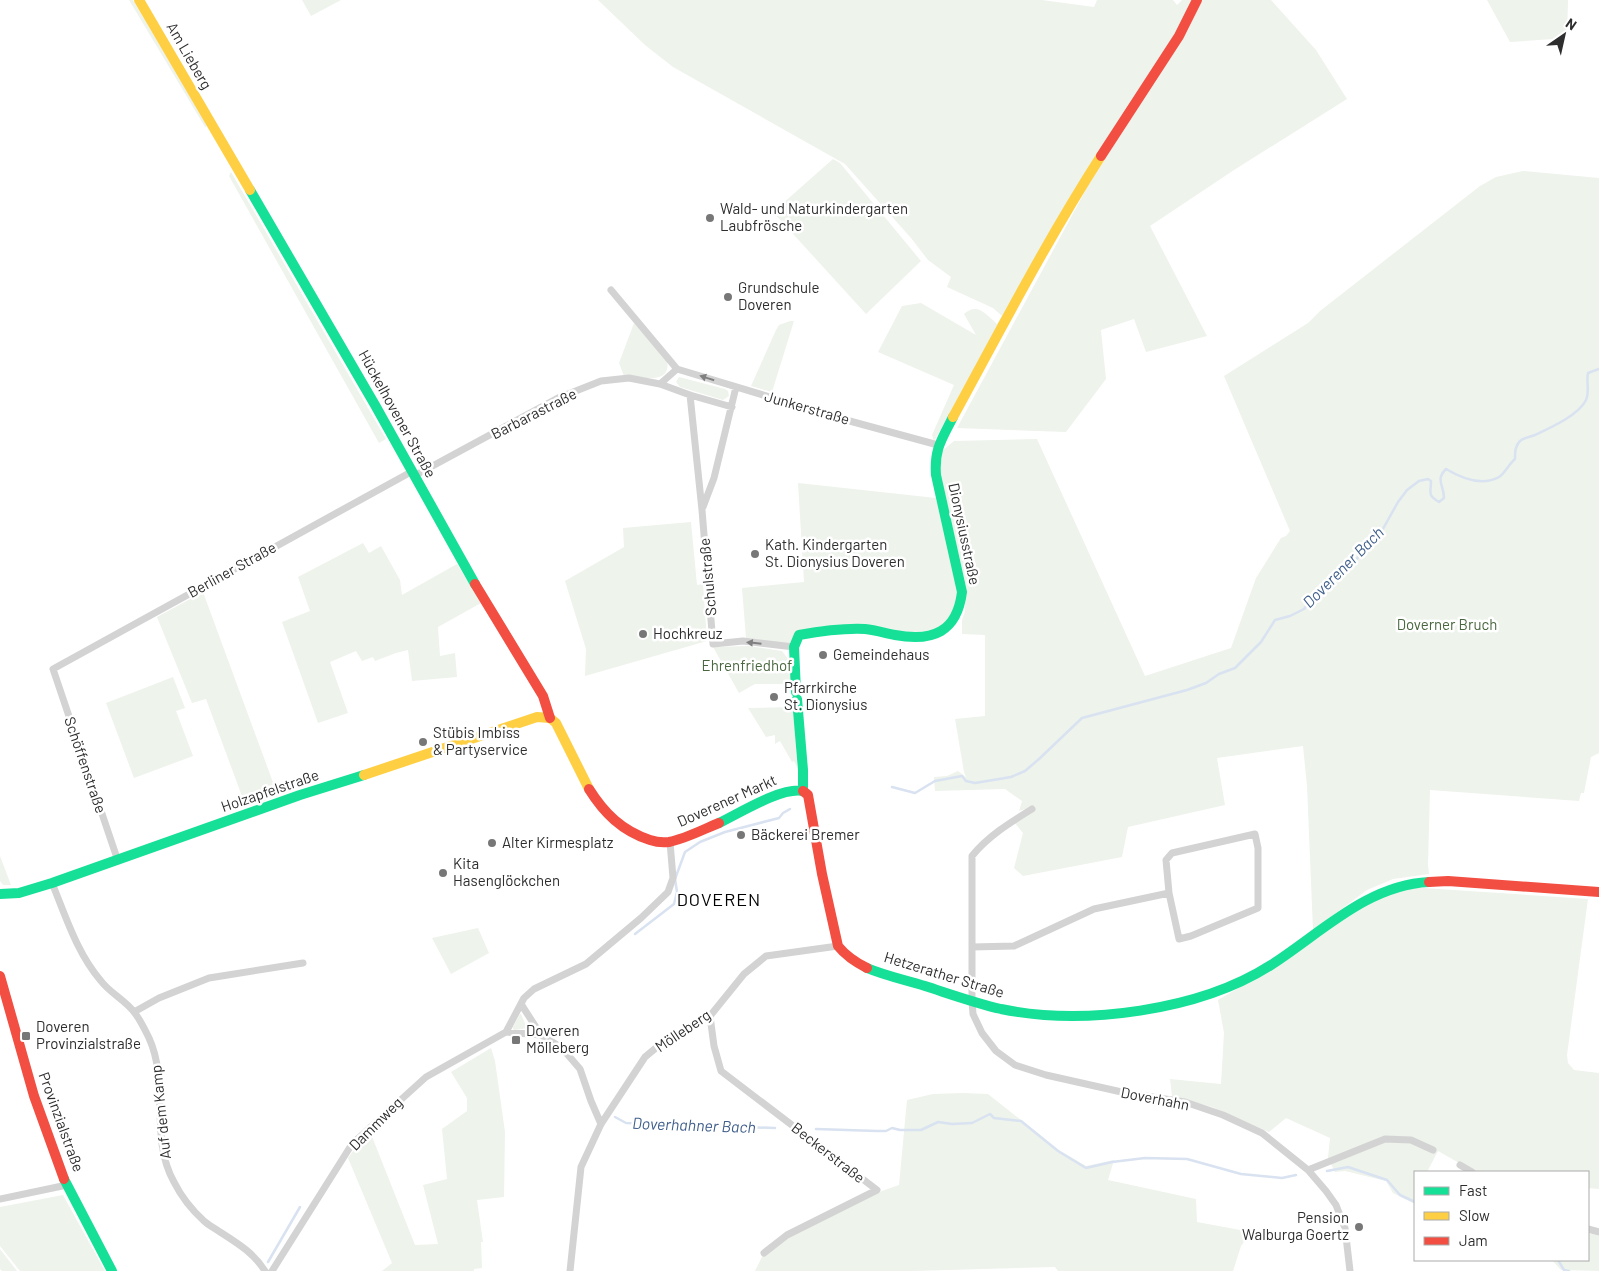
<svg xmlns="http://www.w3.org/2000/svg" width="1599" height="1271" font-family="Barlow,sans-serif">
<rect width="100%" height="100%" fill="#fff"/>
<path fill="#eef3ec" d="M 129,0 L 133,0 L 207,126 L 205,127 Z
M 302,0 L 341,0 L 311,16 Z
M 598,0 L 1042,0 L 1094,7 L 1097,0 L 1173,0 L 1177,5 L 1182,0 L 1193,0 L 1183,22 L 1082,178 L 934,441 L 932,435 L 954,385 L 878,352 L 902,306 L 921,303 L 976,335 L 964,314 C 977,302 986,314 997,324 L 1002,316 L 993,308 L 947,287 L 951,277 L 928,260 L 911,238 L 845,164 L 673,67 L 645,45 Z
M 1202,0 L 1271,0 L 1316,50 L 1347,99 L 1234,170 L 1150,226 L 1207,336 L 1146,352 L 1134,319 L 1101,330 L 1106,379 L 1066,432 L 957,428 L 1089,184 L 1188,30 Z
M 1487,0 L 1568,0 L 1567,38 L 1510,42 Z
M 833,159 L 840,163 L 921,261 L 866,314 L 773,212 Z
M 1523,171 L 1599,178 L 1599,753 L 1591,757 L 1584,793 L 1581,793 L 1579,801 L 1430,790 L 1428,865 L 1429,874 L 1393,879 L 1367,890 L 1313,930 L 1307,786 L 1303,746 L 1217,758 L 1225,805 L 1128,827 L 1122,857 L 1023,876 L 1014,868 L 1023,833 L 1014,822 L 1029,808 L 1019,811 L 1022,801 L 1005,789 L 935,791 L 934,777 L 947,776 L 958,771 L 966,777 L 964,772 L 955,719 L 985,716 L 985,635 L 962,634 L 962,620 L 965,611 L 966,586 L 940,473 L 940,456 L 943,450 L 954,441 L 1037,439 L 1145,676 L 1231,648 L 1256,578 L 1281,538 L 1286,536 L 1290,531 L 1224,376 L 1308,323 L 1320,311 L 1480,186 L 1496,177 Z
M 231,172 L 386,439 L 379,443 L 229,176 Z
M 790,321 L 794,321 L 772,392 L 751,386 L 776,330 L 779,325 Z
M 634,323 L 667,361 C 672,386 639,376 624,376 L 619,363 Z
M 679,377 L 725,389 L 728,391 L 729,396 L 723,400 L 680,387 L 676,382 Z
M 798,483 L 936,498 L 959,594 L 956,610 L 946,623 L 932,631 L 908,632 L 868,626 L 822,626 L 799,633 L 789,644 L 746,638 L 742,588 L 804,582 Z
M 691,522 L 697,585 L 703,584 L 707,641 L 585,676 L 586,649 L 565,581 L 624,547 L 623,528 Z
M 363,543 L 369,553 L 381,546 L 400,580 L 402,595 L 457,564 L 481,603 L 438,627 L 440,656 L 455,653 L 457,677 L 412,681 L 408,650 L 396,653 L 375,661 L 373,657 L 362,661 L 356,651 L 330,662 L 348,713 L 318,723 L 282,622 L 310,611 L 298,577 Z
M 203,592 L 278,796 L 246,807 L 206,699 L 192,703 L 157,617 Z
M 748,646 L 782,651 L 791,663 L 792,684 L 755,684 L 739,693 L 713,647 Z
M 173,677 L 185,708 L 176,711 L 193,756 L 134,778 L 106,703 Z
M 792,707 L 795,730 L 797,767 L 794,761 L 792,762 L 780,741 L 775,744 L 775,735 L 766,737 L 748,708 Z
M 0,856 L 11,885 L 3,885 L 0,881 Z
M 1408,887 L 1588,899 L 1567,1055 L 1568,1063 L 1574,1070 L 1599,1073 L 1599,1189 L 1588,1188 L 1588,1172 L 1475,1172 L 1438,1151 L 1427,1172 L 1415,1172 L 1414,1196 L 1415,1204 L 1393,1193 L 1386,1181 L 1345,1171 L 1335,1172 L 1328,1158 L 1330,1138 L 1286,1118 L 1269,1132 L 1212,1107 L 1172,1096 L 1170,1079 L 1221,1084 L 1224,1033 L 1218,1000 L 1259,976 L 1371,901 Z
M 478,928 L 489,953 L 451,974 L 432,938 Z
M 520,1014 L 521,1014 L 527,1028 L 515,1030 L 513,1029 L 513,1027 Z
M 491,1048 L 495,1061 L 505,1132 L 504,1197 L 477,1200 L 483,1242 L 481,1242 L 482,1268 L 474,1269 L 474,1271 L 382,1271 L 392,1263 L 348,1158 L 356,1147 L 371,1134 L 415,1245 L 438,1244 L 423,1185 L 447,1179 L 442,1129 L 467,1111 L 467,1098 L 451,1072 Z
M 963,1093 L 988,1094 L 1059,1150 L 1086,1166 L 1114,1160 L 1108,1180 L 1196,1199 L 1197,1222 L 1251,1232 L 1241,1246 L 1233,1271 L 1058,1271 L 1055,1267 L 913,1271 L 755,1271 L 764,1253 L 787,1235 L 859,1199 L 899,1185 L 907,1100 L 933,1094 Z
M 63,1195 L 105,1271 L 20,1271 L 0,1246 L 0,1207 Z
M 1588,1233 L 1599,1236 L 1599,1271 L 1561,1270 L 1552,1260 L 1588,1260 Z
M 0,1249 L 17,1271 L 2,1271 L 0,1269 Z"/>
<g fill="none" stroke-linecap="round" stroke-linejoin="round">
<path stroke="#d9e2f0" stroke-width="2.5" d="M 892,787 L 915,793 L 935,781 L 962,776 L 966,781 L 975,783 L 1011,777 L 1025,771 L 1039,759 L 1082,718 L 1187,690 L 1206,683 L 1219,674 L 1235,668 L 1261,642 L 1275,620 L 1290,616 L 1304,609 L 1313,597 L 1327,589 L 1337,579 L 1379,536 L 1398,502 L 1407,490 L 1419,481 L 1428,479 L 1431,481 C 1431,493 1427,495 1439,502 L 1444,498 C 1444,485 1435,480 1446,469 C 1461,478 1481,487 1499,477 C 1505,473 1509,464 1515,459 C 1515,452 1515,446 1520,441 C 1523,438 1530,437 1535,435 C 1550,428 1579,415 1586,400 C 1590,391 1586,382 1588,373 L 1599,369
M 635,934 L 674,904 L 677,892 L 675,879 L 685,852 L 700,842 L 725,832 L 779,818 L 783,813 L 790,809
M 615,1117 L 626,1123 L 775,1128
M 816,1129 L 877,1131 L 886,1131 L 892,1128 L 900,1130 L 921,1130 L 938,1122 L 952,1124 L 972,1123 L 990,1114 L 994,1118 L 1021,1121 L 1058,1151 L 1086,1168 L 1112,1162 L 1145,1158 L 1187,1159 L 1241,1174 L 1282,1178 L 1296,1175
M 1327,1171 L 1348,1167 L 1387,1180 L 1400,1195 L 1415,1202
M 1558,1260 L 1564,1270 L 1569,1271
M 268,1262 L 300,1207"/>
<path stroke="#d3d3d3" stroke-width="7" d="M 611,290 L 677,369
M 677,369 L 846,420 L 938,445
M 660,384 L 677,369
M 690,395 L 702,510 L 713,644 L 743,641 L 794,647
M 414,476 L 558,398 L 601,381 L 629,378 L 660,384 L 690,395 L 732,407
M 703,507 L 714,478 L 736,387
M 1032,809 C 1011,822 988,836 972,856 L 972,1001 L 973,1014 L 982,1033 L 996,1051 L 1015,1065 L 1046,1075 L 1126,1093 L 1185,1102 L 1223,1115 L 1262,1133 L 1308,1170 L 1326,1191 L 1336,1205 L 1345,1228 L 1350,1271
M 1255,834 L 1258,848 L 1258,908 L 1191,936 L 1179,939 L 1169,893 L 1166,860 L 1172,853 Z
M 118,861 L 53,669 L 411,472
M 52,883 C 66,917 77,953 101,981 C 110,993 125,1000 134,1012 C 140,1019 145,1030 149,1038 C 170,1084 149,1138 174,1182 C 181,1196 193,1211 204,1221 C 208,1225 215,1228 220,1232 C 237,1243 254,1253 265,1271
M 972,947 L 1014,946 L 1094,909 L 1169,893
M 521,1004 L 541,1035
M 134,1012 L 159,998 L 209,978 L 303,963
M 710,1016 L 714,1046 L 721,1071 L 877,1190 L 787,1235 L 764,1253
M 506,1032 L 524,998 L 534,989 L 586,964 L 641,918 L 668,892 L 673,878 L 670,842
M 1460,1165 L 1472,1172
M 1308,1170 L 1385,1139 L 1411,1140 L 1433,1150
M 0,1199 L 67,1185
M 1588,1229 L 1599,1232
M 272,1271 L 352,1144 L 426,1077 L 506,1032 L 541,1035 L 562,1048 L 580,1069 L 591,1101 L 601,1124
M 570,1271 L 581,1167 L 601,1124 L 645,1057 L 657,1047 L 710,1016 L 744,974 L 766,956 L 838,946"/>
<path stroke="#16e098" stroke-width="10" d="M 250,190 L 375,405 L 475,584
M 796,692 L 794,647 L 799,635 C 821,631 843,628 865,629 C 875,630 885,633 895,635 C 933,642 957,632 962,592 L 936,475 C 934,449 942,439 953,417
M 797,699 L 803,770 L 803,791
M 719,823 C 740,813 781,787 803,791
M 0,894 L 19,893 L 52,883 L 300,795 L 364,775
M 867,968 C 886,976 906,980 925,986 C 950,994 975,1003 1001,1009 C 1084,1026 1199,1011 1271,965 C 1321,933 1367,885 1429,882
M 64,1179 L 112,1271"/>
<path stroke="#ffcf43" stroke-width="10" d="M 139,0 L 250,190
M 953,417 C 1001,329 1047,240 1101,156
M 364,775 L 537,717 L 550,718 L 556,723 L 589,789"/>
<path stroke="#f24e42" stroke-width="10" d="M 1101,156 L 1179,36 L 1197,0
M 475,584 L 543,696 L 550,718
M 589,789 C 604,813 622,831 650,840 C 656,842 662,843 669,842 C 685,839 704,829 719,823
M 803,791 L 808,795 L 822,874 L 838,946 C 846,956 855,962 867,968
M 1429,882 L 1448,881 L 1599,892
M 0,976 L 34,1096 L 64,1179"/>
</g>
<defs><path id="oneway-solid" d="M-6-.8H1V-3.2L6.5 0L1 3.2V.8H-6Z" transform="scale(1.25)"/></defs>
<g fill="#808080">
<use href="#oneway-solid" transform="translate(707 378) rotate(-163)"/>
<use href="#oneway-solid" transform="translate(754 643) rotate(-174)"/>
</g>
<g fill="#777" stroke="#fff" stroke-width="2">
<circle cx="710" cy="218" r="5"/>
<circle cx="728" cy="297" r="5"/>
<circle cx="755" cy="554" r="5"/>
<circle cx="643" cy="634" r="5"/>
<circle cx="823" cy="655" r="5"/>
<circle cx="774" cy="697" r="5"/>
<circle cx="423" cy="742" r="5"/>
<circle cx="741" cy="835" r="5"/>
<circle cx="492" cy="843" r="5"/>
<circle cx="443" cy="873" r="5"/>
<rect x="21" y="1031" width="10" height="10" rx="2.5"/>
<rect x="511" y="1035" width="10" height="10" rx="2.5"/>
<circle cx="1359" cy="1227" r="5"/>
</g>
<g text-anchor="middle" stroke-width="5" stroke-linejoin="round" paint-order="stroke">
<g font-size="15" fill="#2e2e2e" stroke="#fff">
<text transform="translate(189 56) rotate(60)" y="5">Am Lieberg</text>
<text transform="translate(807 408) rotate(16)" y="5">Junkerstraße</text>
<text transform="translate(397 414) rotate(61)" y="5">Hückelhovener Straße</text>
<text transform="translate(534 414) rotate(-27)" y="5">Barbarastraße</text>
<text transform="translate(964 534) rotate(78)" y="5">Dionysiusstraße</text>
<text transform="translate(232 570) rotate(-29)" y="5">Berliner Straße</text>
<text transform="translate(708 577) rotate(-95)" y="5">Schulstraße</text>
<text transform="translate(85 765) rotate(71)" y="5">Schöffenstraße</text>
<text transform="translate(270 791) rotate(-19)" y="5">Holzapfelstraße</text>
<text transform="translate(727 801) rotate(-24)" y="5">Doverener Markt</text>
<text transform="translate(944 975) rotate(17)" y="5">Hetzerather Straße</text>
<text transform="translate(683 1031) rotate(-34)" y="5">Mölleberg</text>
<text transform="translate(1155 1099) rotate(11)" y="5">Doverhahn</text>
<text transform="translate(161 1112) rotate(-96)" y="5">Auf dem Kamp</text>
<text transform="translate(61 1122) rotate(70)" y="5">Provinzialstraße</text>
<text transform="translate(376 1124) rotate(-45)" y="5">Dammweg</text>
<text transform="translate(828 1153) rotate(38)" y="5">Beckerstraße</text>
</g>
<g font-size="15" fill="#2e2e2e" stroke="#fff" text-anchor="start">
<text x="720" y="214">Wald- und Naturkindergarten<tspan x="720" dy="17">Laubfrösche</tspan></text>
<text x="738" y="293">Grundschule<tspan x="738" dy="17">Doveren</tspan></text>
<text x="765" y="550">Kath. Kindergarten<tspan x="765" dy="17">St. Dionysius Doveren</tspan></text>
<text x="653" y="639">Hochkreuz</text>
<text x="833" y="660">Gemeindehaus</text>
<text x="784" y="693">Pfarrkirche<tspan x="784" dy="17">St. Dionysius</tspan></text>
<text x="433" y="738">Stübis Imbiss<tspan x="433" dy="17">&amp; Partyservice</tspan></text>
<text x="751" y="840">Bäckerei Bremer</text>
<text x="502" y="848">Alter Kirmesplatz</text>
<text x="453" y="869">Kita<tspan x="453" dy="17">Hasenglöckchen</tspan></text>
<text x="36" y="1032">Doveren<tspan x="36" dy="17">Provinzialstraße</tspan></text>
<text x="526" y="1036">Doveren<tspan x="526" dy="17">Mölleberg</tspan></text>
<text x="1349" y="1223" text-anchor="end">Pension<tspan x="1349" dy="17">Walburga Goertz</tspan></text>
</g>
<g font-size="15" fill="#49673e" stroke="#fff">
<text x="1447" y="630">Doverner Bruch</text>
<text x="747" y="671">Ehrenfriedhof</text>
</g>
<g font-size="16" font-style="italic" fill="#405f8b" stroke="#fff">
<text transform="translate(1343 567) rotate(-45)" y="6">Doverener Bach</text>
<text transform="translate(694 1125) rotate(2)" y="6">Doverhahner Bach</text>
</g>
<g font-size="18" letter-spacing="1" fill="#000" stroke="#fff">
<text x="719" y="906">DOVEREN</text>
</g>
</g>
<rect x="1414" y="1171" width="175" height="90" fill="#ffffff" stroke="#ababab"/>
<rect x="1424" y="1187" width="25" height="8" fill="#16e098" stroke="#ababab"/>
<text x="1459" y="1196" font-size="15" fill="#2e2e2e">Fast</text>
<rect x="1424" y="1212" width="25" height="8" fill="#ffcf43" stroke="#ababab"/>
<text x="1459" y="1221" font-size="15" fill="#2e2e2e">Slow</text>
<rect x="1424" y="1237" width="25" height="8" fill="#f24e42" stroke="#ababab"/>
<text x="1459" y="1246" font-size="15" fill="#2e2e2e">Jam</text>
<g transform="translate(1564 35) rotate(34)" stroke="#ffffff" stroke-width="4" paint-order="stroke">
<path d="M0-4L9 19L0 12L-9 19Z" fill="#2e2e2e"/>
<text y="-8" font-size="14" font-weight="bold" text-anchor="middle" fill="#2e2e2e">N</text>
</g>
</svg>
